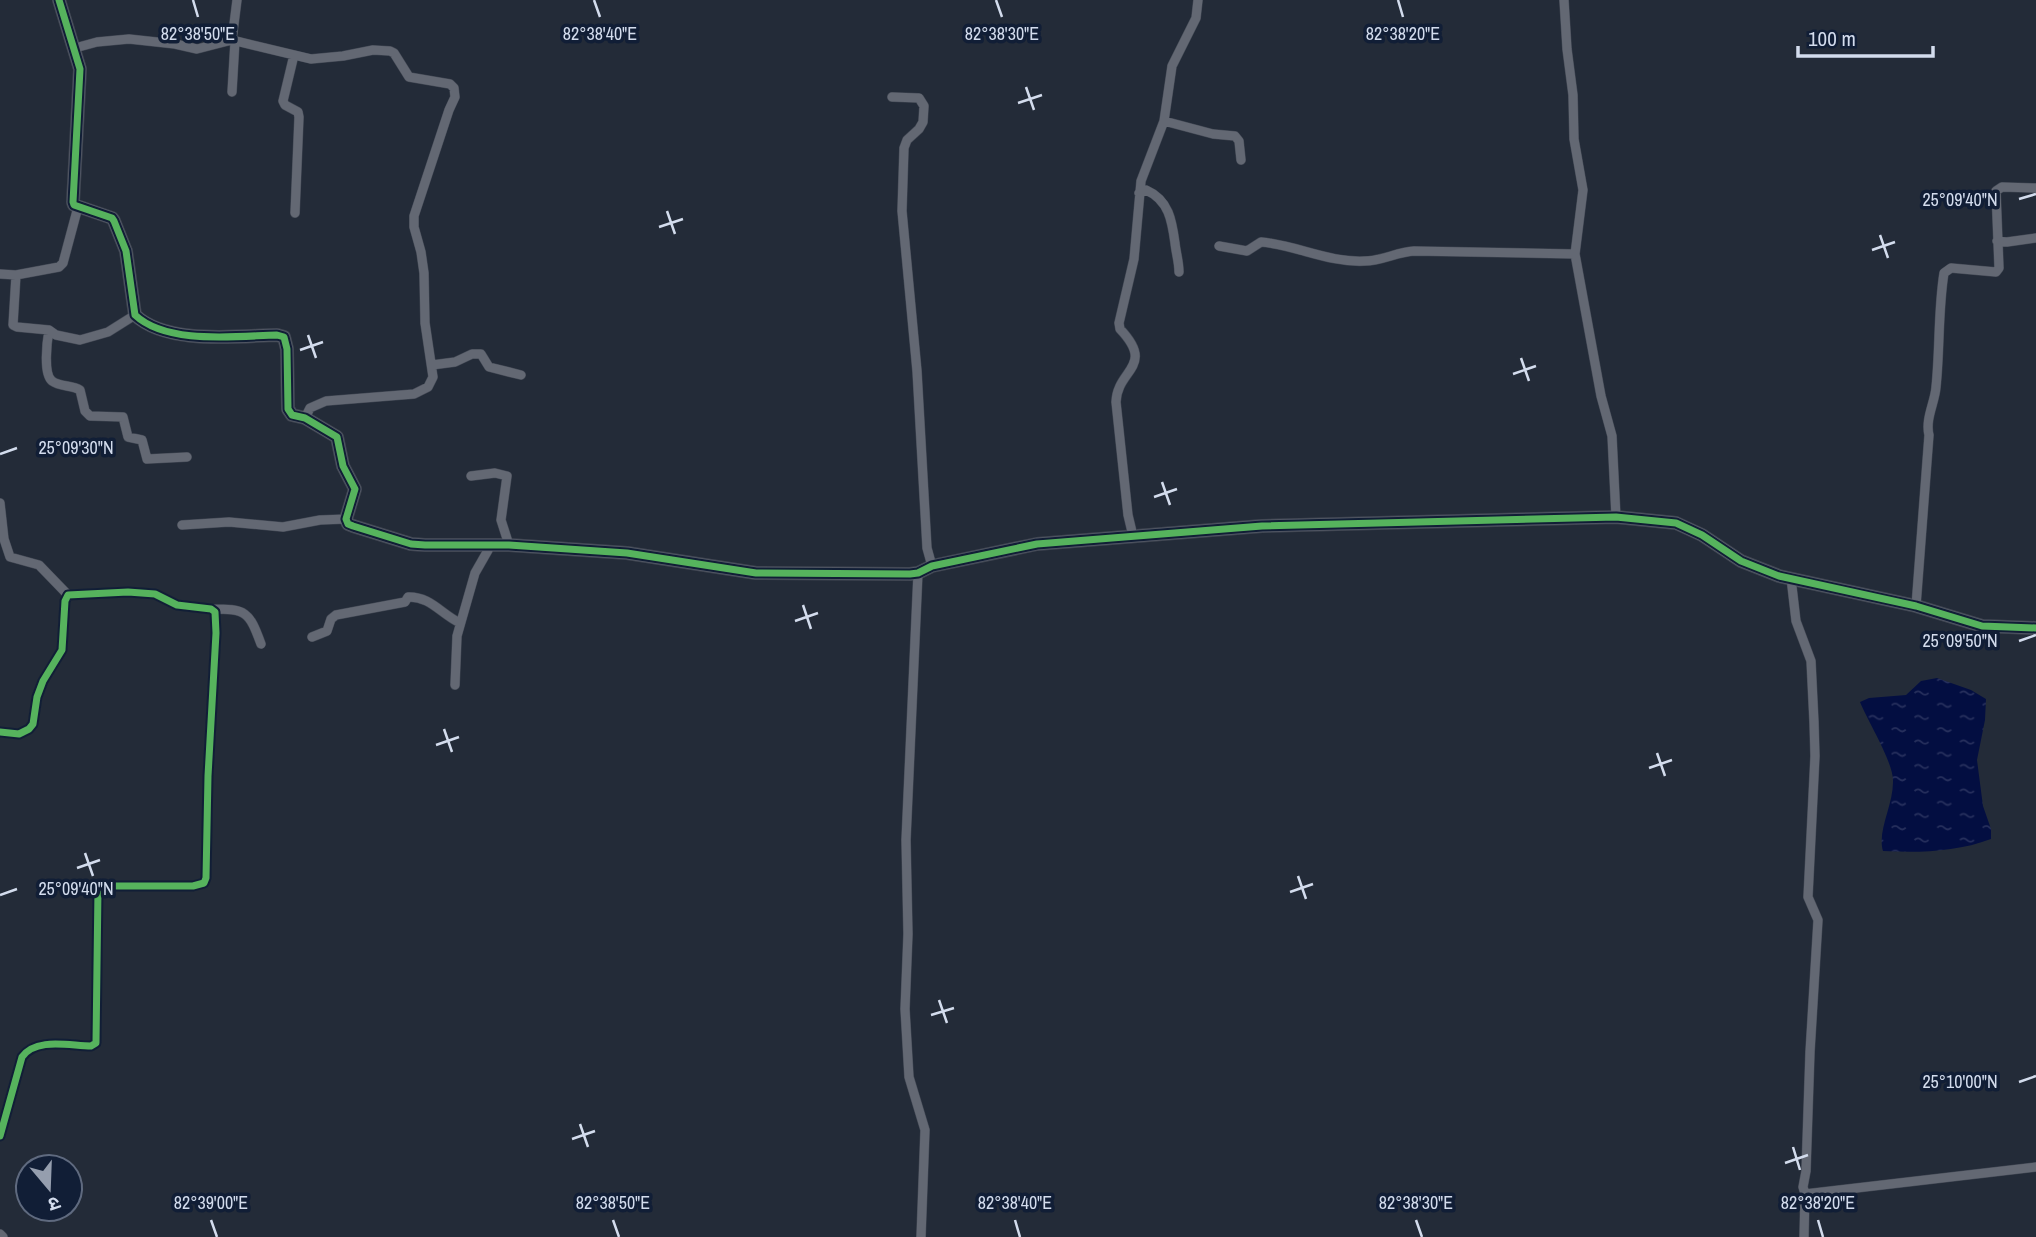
<svg xmlns="http://www.w3.org/2000/svg" width="2036" height="1237" font-family="'Archivo Narrow','Noto Sans Devanagari',sans-serif">
<defs>
<pattern id="water-ripples" width="26" height="14" patternUnits="userSpaceOnUse" patternTransform="scale(1.75)"><rect width="26" height="14" fill="#030e41"/><path d="M2 4q2-2 4 0t4 0M15 11q2-2 4 0t4 0" fill="none" stroke="#27305d"/></pattern>
</defs>
<rect width="100%" height="100%" fill="#232b38"/>
<path fill="url(#water-ripples)" d="M 1937,678 L 1971,690 L 1986,699 L 1985,720 L 1977,760 L 1983,806 L 1991,829 L 1991,839 C 1957,852 1918,853 1883,851 C 1877,831 1893,806 1893,782 C 1894,763 1868,722 1860,702 L 1869,698 L 1906,695 L 1921,681 Z"/>
<g fill="none" stroke-linecap="round" stroke-linejoin="round">
<defs>
<path id="street" d="M 1564,0 L 1567,49 L 1573,95 L 1574,139 L 1583,190 L 1575,254 L 1601,396 L 1612,436 L 1616,517
M 232,40 L 237,0
M 75,48 L 97,42 L 129,39 L 175,44 L 197,49 L 232,40 L 311,59 L 343,56 L 373,50 L 390,51 L 394,53 L 409,77 L 450,84 L 454,88 L 455,97 L 449,110 L 414,216 L 414,227 L 421,252 L 424,273 L 425,323 L 433,377 L 428,387 L 414,394 L 326,401 L 310,408 L 305,418
M 294,55 L 283,101 L 285,105 L 298,112 L 299,117 L 295,213
M 232,92 L 235,41
M 892,97 L 919,98 L 924,106 L 923,122 L 919,129 L 907,140 L 904,148 L 902,211 L 917,371 L 927,548 L 932,566
M 1164,121 L 1213,134 L 1235,136 L 1239,141 L 1241,160
M 1139,193 L 1146,190 C 1169,200 1172,221 1175,243 C 1176,253 1179,262 1179,272
M 1997,241 L 2007,242 L 2036,238
M 1219,246 L 1247,251 L 1261,242 C 1296,245 1329,263 1365,261 C 1382,261 1397,252 1414,251 L 1575,254
M 0,274 L 16,275 L 59,267 L 63,263 L 78,207
M 16,275 L 13,325 L 17,327 L 49,330 L 56,335 L 80,340 L 108,332 L 135,315
M 49,330 C 47,341 43,374 52,381 C 60,387 72,385 80,390 L 85,411 L 90,416 L 123,417 L 128,437 L 142,440 L 147,459 L 187,457
M 432,365 L 455,362 L 472,354 L 481,354 L 489,367 L 521,375
M 471,476 L 495,473 L 507,476 L 501,520 L 509,545
M 0,503 L 4,539 L 10,557 L 39,565 L 68,595
M 182,525 L 229,522 L 283,527 L 320,520 L 346,519
M 1133,536 L 1128,515 L 1116,402 C 1117,369 1156,367 1120,329 L 1119,323 L 1134,259 L 1141,181 L 1164,121 L 1172,66 L 1196,18 L 1198,0
M 918,573 L 906,840 L 908,934 L 905,1009 L 909,1077 L 925,1130 L 921,1237
M 1791,578 L 1796,621 L 1811,661 L 1814,722 L 1815,756 L 1808,897 L 1818,920 L 1810,1052 L 1806,1171 L 1803,1187 L 1805,1194 L 2036,1167
M 1916,606 L 1929,435 C 1925,419 1935,402 1936,387 C 1940,349 1938,310 1944,273 L 1951,268 L 1996,272 L 1999,268 L 1996,191 L 2002,187 L 2036,188
M 211,609 C 246,609 249,611 261,644
M 312,637 L 327,631 L 331,619 L 336,615 L 405,602 L 408,597 C 430,596 441,614 460,623
M 455,685 L 457,636 L 475,573 L 491,545
M 0,732 L 19,734 L 29,729 L 33,724 L 37,697 L 43,681 L 62,650 L 65,601 L 68,595 L 128,592 L 155,594 L 177,605 L 211,609 L 215,612 L 216,633 L 208,776 L 206,878 L 204,883 L 193,886 L 105,886 L 98,889 L 96,1043 L 91,1046 C 70,1046 36,1037 22,1057 L 0,1136
M 0,1234 L 3,1237
M 1804,1237 L 1805,1194"/>
<path id="secondary" d="M 59,0 L 80,69 L 73,202 L 74,205 L 112,218 L 114,221 L 126,251 L 135,315 C 167,345 236,336 277,335 L 284,337 L 287,349 L 288,409 L 292,415 L 305,418 L 337,437 L 343,466 L 355,489 L 346,519 L 348,524 L 353,526 L 411,544 L 425,545 L 509,545 L 627,553 L 756,573 L 910,574 L 918,573 L 932,566 L 1037,544 L 1262,526 L 1616,517 L 1676,523 L 1702,535 L 1741,561 L 1779,576 L 1916,606 L 1982,626 L 2036,628"/>
</defs>
<use href="#street" stroke="#424854" stroke-width="10"/>
<use href="#secondary" stroke="#424854" stroke-width="14"/>
<use href="#street" stroke="#636873" stroke-width="9"/>
<use href="#secondary" stroke="#5f6370" stroke-width="12"/>
<defs>
<path id="cycleway" d="M 59,0 L 80,69 L 73,202 L 74,205 L 112,218 L 114,221 L 126,251 L 135,315 C 167,345 236,336 277,335 L 284,337 L 287,349 L 288,409 L 292,415 L 305,418 L 337,437 L 343,466 L 355,489 L 346,519 L 348,524 L 353,526 L 411,544 L 425,545 L 509,545 L 627,553 L 756,573 L 910,574 L 918,573 L 932,566 L 1037,544 L 1262,526 L 1616,517 L 1676,523 L 1702,535 L 1741,561 L 1779,576 L 1916,606 L 1982,626 L 2036,628
M 0,732 L 19,734 L 29,729 L 33,724 L 37,697 L 43,681 L 62,650 L 65,601 L 68,595 L 128,592 L 155,594 L 177,605 L 211,609 L 215,612 L 216,633 L 208,776 L 206,878 L 204,883 L 193,886 L 105,886 L 98,889 L 96,1043 L 91,1046 C 70,1046 36,1037 22,1057 L 0,1136"/>
</defs>
<use href="#cycleway" stroke="#111e36" stroke-width="11"/>
<use href="#cycleway" stroke="#56b35d" stroke-width="7"/>
</g>
<path fill="none" stroke="#d3dced" stroke-width="2.5" d="M 193,0 L 198,17M 594,0 L 600,17M 996,0 L 1002,17M 1398,0 L 1403,17M 1026,87 L 1034,110M 1018,103 L 1042,95M 2019,199 L 2036,194M 667,211 L 675,234M 659,227 L 683,219M 1880,235 L 1888,258M 1872,250 L 1895,242M 308,335 L 316,358M 300,350 L 323,342M 1521,358 L 1529,381M 1513,374 L 1536,366M 0,454 L 17,448M 1162,482 L 1170,505M 1154,497 L 1177,489M 803,605 L 811,629M 795,621 L 818,613M 2019,641 L 2036,635M 444,729 L 452,752M 436,745 L 459,737M 1657,753 L 1665,776M 1649,768 L 1672,760M 85,853 L 93,876M 77,868 L 100,860M 1298,876 L 1306,899M 1290,892 L 1313,884M 0,895 L 17,889M 939,1000 L 947,1023M 931,1015 L 954,1008M 2019,1082 L 2036,1076M 580,1124 L 588,1147M 572,1139 L 595,1131M 1793,1147 L 1800,1170M 1785,1163 L 1808,1155M 211,1220 L 217,1237M 613,1220 L 619,1237M 1015,1220 L 1020,1237M 1416,1220 L 1422,1237M 1818,1220 L 1823,1237"/>
<g font-size="18" text-anchor="middle" fill="#d3dced" stroke="#111e36" stroke-width="7" stroke-linejoin="round" paint-order="stroke">
<text x="198" y="40">82°38'50"E</text>
<text x="600" y="40">82°38'40"E</text>
<text x="1002" y="40">82°38'30"E</text>
<text x="1403" y="40">82°38'20"E</text>
<text x="1960" y="206">25°09'40"N</text>
<text x="76" y="454">25°09'30"N</text>
<text x="1960" y="647">25°09'50"N</text>
<text x="76" y="895">25°09'40"N</text>
<text x="1960" y="1088">25°10'00"N</text>
<text x="211" y="1209">82°39'00"E</text>
<text x="613" y="1209">82°38'50"E</text>
<text x="1015" y="1209">82°38'40"E</text>
<text x="1416" y="1209">82°38'30"E</text>
<text x="1818" y="1209">82°38'20"E</text>
</g>
<g transform="translate(49 1188) rotate(161)"><circle r="33" fill="#111e36" stroke="#5f6a7f" stroke-width="2"/>
<path d="M0-5L12 26L0 18L-12 26Z" fill="#959eae"/>
<text y="-10" font-size="19" font-weight="bold" text-anchor="middle" fill="#d3dced">उ</text>
</g>
<path d="M1798 46v10h135v-10" fill="none" stroke="#d3dced" stroke-width="3.5"/>
<text x="1808" y="46" font-size="21" fill="#d3dced" stroke="#111e36" stroke-width="5" paint-order="stroke">100 m</text>
</svg>
